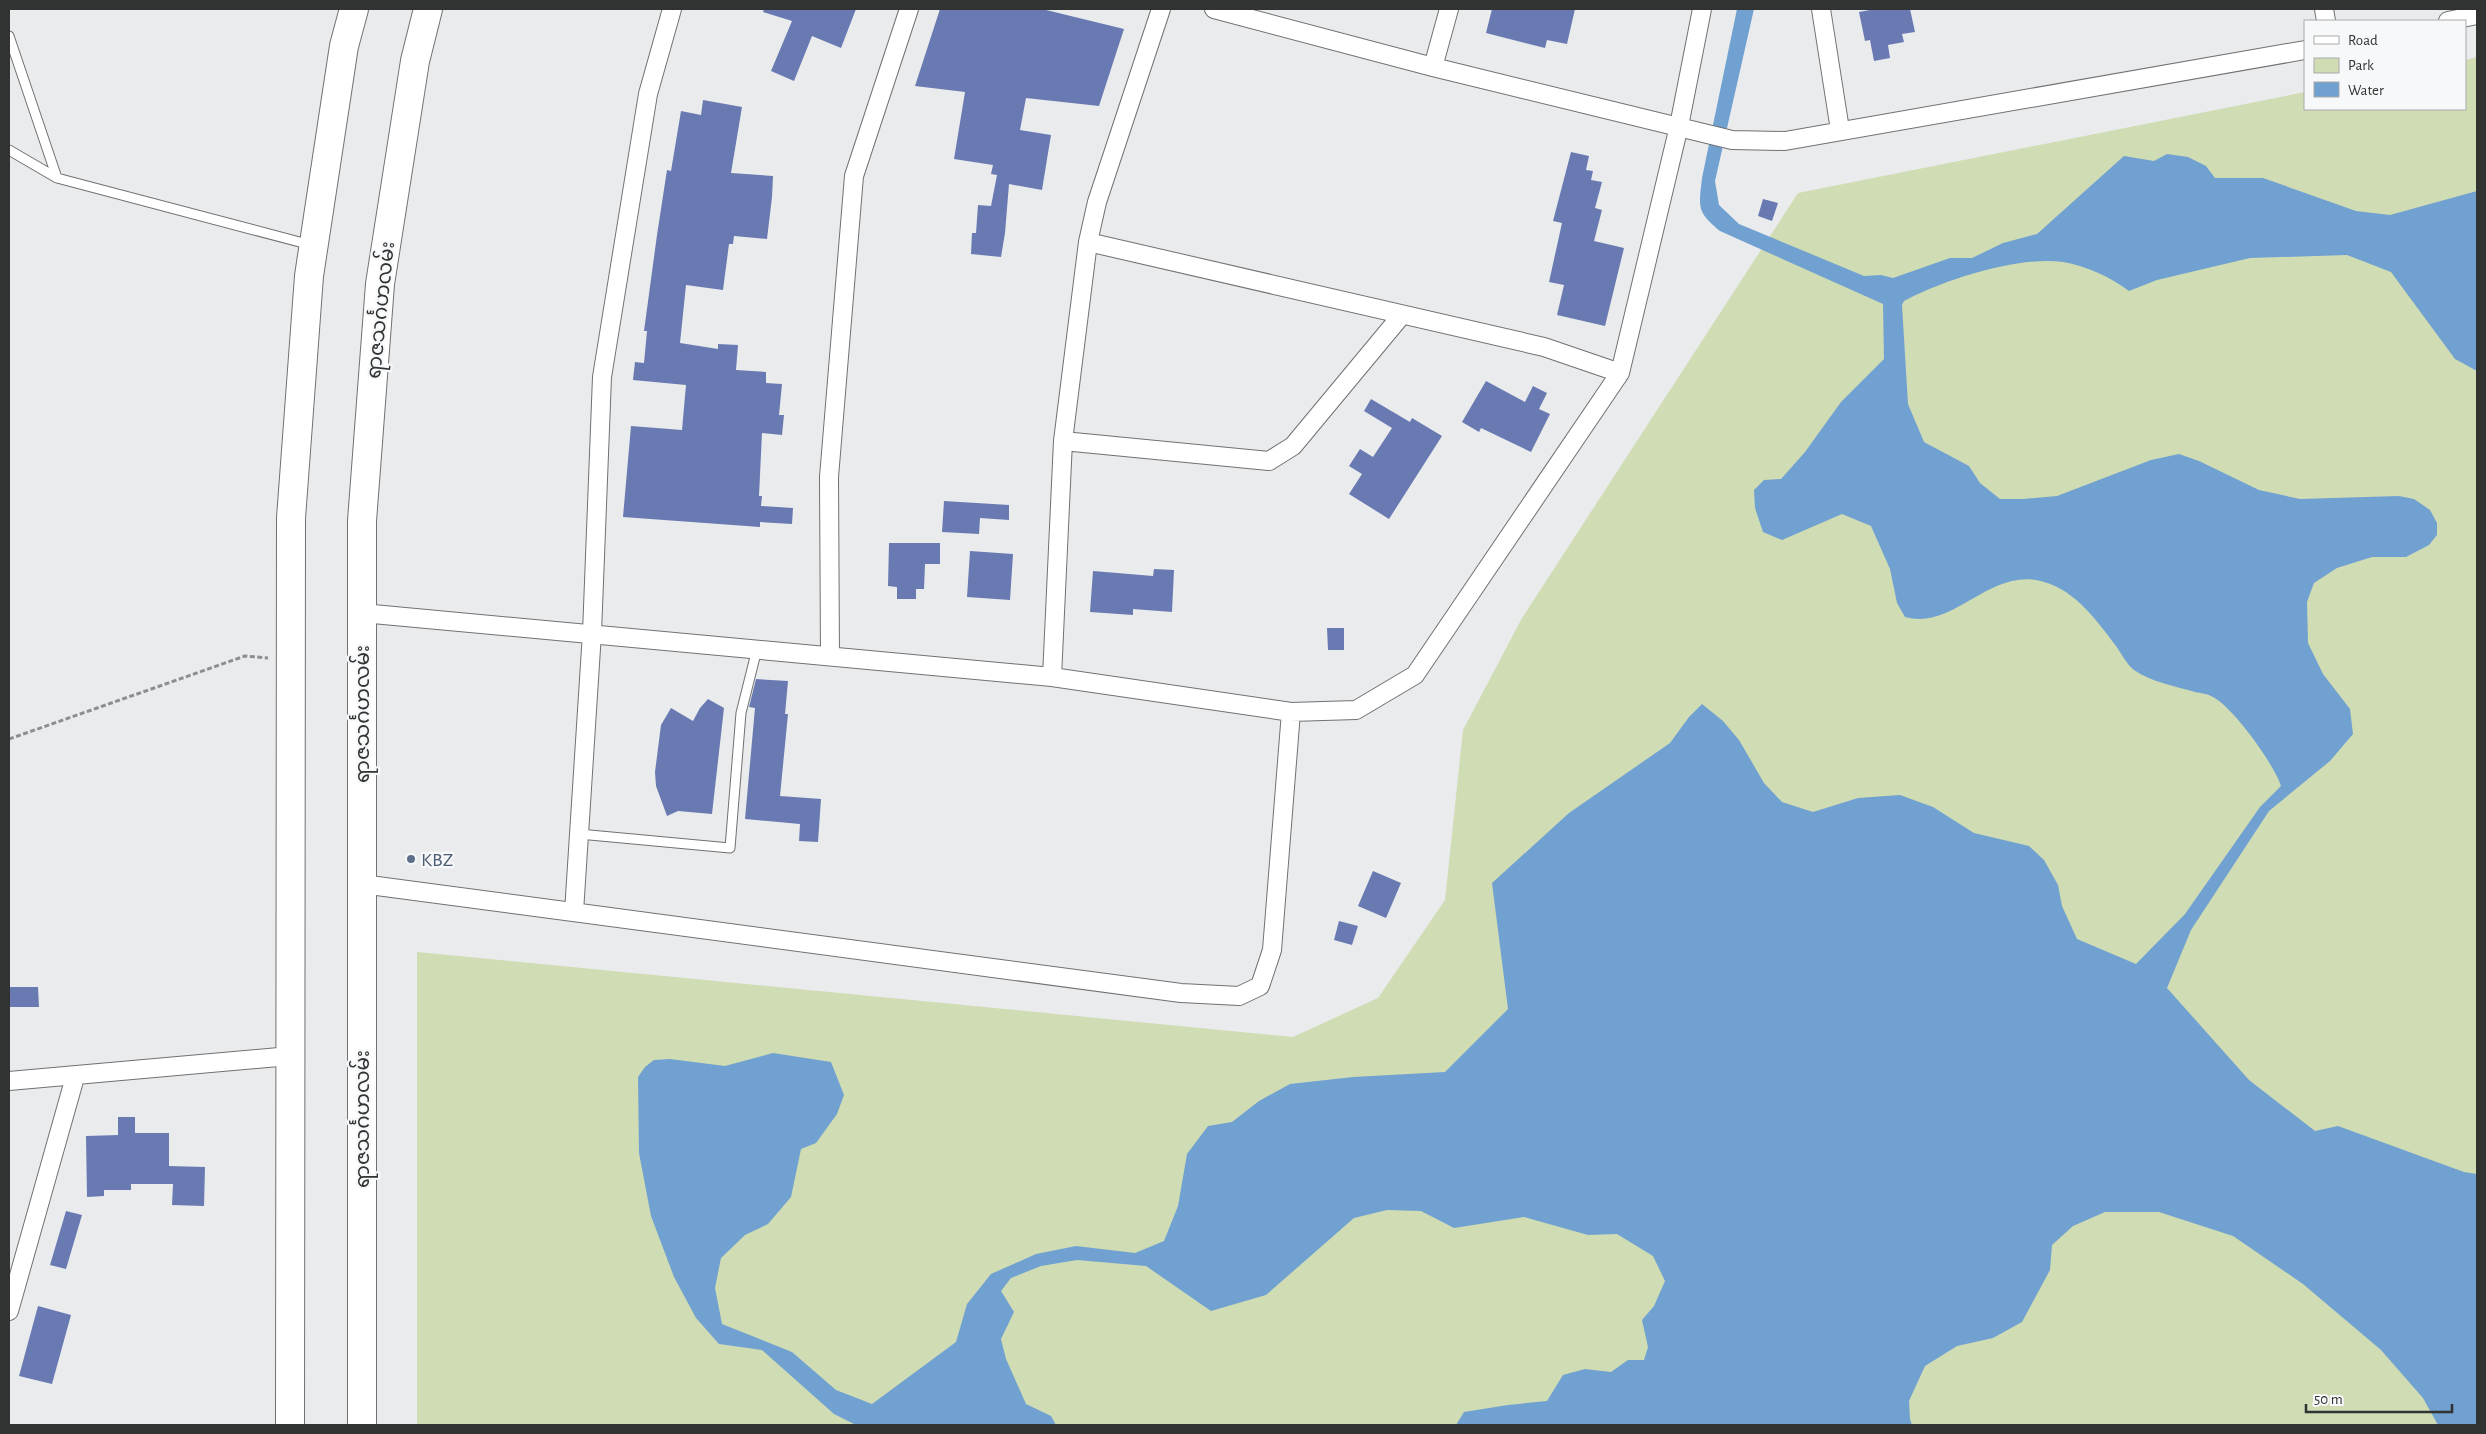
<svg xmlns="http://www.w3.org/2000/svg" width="2486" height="1434" font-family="'Alegreya Sans','Noto Sans Myanmar',sans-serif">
<rect width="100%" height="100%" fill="#eaebed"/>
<path fill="#d0dcb4" d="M 2477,57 L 2477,1425 L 417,1425 L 417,952 L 1293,1037 L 1378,998 L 1445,900 L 1463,730 L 1522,618 L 1798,193 L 2305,92 L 2305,109 L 2465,109 L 2465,60 Z"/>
<path fill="#70a1d1" d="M 1737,9 L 1754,9 L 1715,181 L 1719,205 L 1739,224 L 1864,276 L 1881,275 L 1893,278 L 1950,258 L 1972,258 L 2003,243 L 2037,234 L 2124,156 L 2154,161 L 2167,154 L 2188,157 L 2206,166 L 2215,178 L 2263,178 L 2356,211 L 2390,215 L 2477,191 L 2477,371 L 2455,359 L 2391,272 L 2347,255 L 2250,258 L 2157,280 L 2129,291 C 2111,277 2086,266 2063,262 C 2017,256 1944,280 1904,301 L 1902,305 L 1908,404 L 1924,442 L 1969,466 L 1980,483 L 2000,499 L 2023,499 L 2057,496 L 2151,460 L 2179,454 L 2199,461 L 2259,490 L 2300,499 L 2399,496 L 2414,499 L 2430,510 L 2437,523 L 2437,535 L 2429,545 L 2406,557 L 2372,557 L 2337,568 L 2314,583 L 2307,602 L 2308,643 L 2323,674 L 2350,709 L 2353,734 L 2330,761 L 2269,811 L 2191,930 L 2167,988 L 2249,1080 L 2315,1131 L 2338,1126 L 2464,1172 L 2477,1174 L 2477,1425 L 2438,1425 L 2423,1398 L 2381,1350 L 2303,1284 L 2233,1236 L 2159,1212 L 2105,1212 L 2073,1226 L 2052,1245 L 2050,1270 L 2022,1322 L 1993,1338 L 1957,1346 L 1925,1366 L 1909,1401 L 1910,1419 L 1912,1425 L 1456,1425 L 1464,1412 L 1508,1405 L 1547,1401 L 1563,1375 L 1585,1369 L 1611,1372 L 1628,1360 L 1644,1360 L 1648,1347 L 1642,1320 L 1654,1306 L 1665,1281 L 1653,1256 L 1617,1234 L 1588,1235 L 1524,1217 L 1454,1228 L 1421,1211 L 1387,1210 L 1354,1218 L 1266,1295 L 1211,1311 L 1146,1266 L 1077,1260 L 1041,1266 L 1011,1278 L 1001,1291 L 1014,1312 L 1001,1339 L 1006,1359 L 1026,1404 L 1051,1416 L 1056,1425 L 856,1425 L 834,1414 L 762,1350 L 719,1344 L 696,1318 L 674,1277 L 651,1216 L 639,1153 L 638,1077 L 645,1067 L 654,1060 L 670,1059 L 725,1066 L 773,1053 L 831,1062 L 844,1095 L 837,1114 L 816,1143 L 801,1149 L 791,1197 L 768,1224 L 745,1235 L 721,1258 L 715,1288 L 722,1324 L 792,1352 L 836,1390 L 872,1404 L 956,1342 L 967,1304 L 991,1274 L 1036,1254 L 1076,1246 L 1135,1253 L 1164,1241 L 1178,1206 L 1187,1154 L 1208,1126 L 1232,1122 L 1259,1101 L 1290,1084 L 1353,1077 L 1445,1072 L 1508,1009 L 1492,883 L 1569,813 L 1670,743 L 1689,717 L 1702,704 L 1723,721 L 1739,740 L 1764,783 L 1782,802 L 1813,812 L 1858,798 L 1900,795 L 1933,807 L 1974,833 L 2029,846 L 2044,860 L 2058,885 L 2062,906 L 2077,939 L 2136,964 L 2185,914 L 2260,807 L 2281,786 C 2274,764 2233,707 2213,697 C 2208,694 2200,693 2195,692 C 2174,686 2152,682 2134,670 C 2127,665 2121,653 2116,646 C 2095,618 2072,586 2036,580 C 1986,572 1953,630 1905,617 L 1897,603 L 1890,569 L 1871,526 L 1842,514 L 1782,540 L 1763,532 L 1755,508 L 1754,490 L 1764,480 L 1781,479 L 1805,452 L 1841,402 L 1884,359 L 1883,304 L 1720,231 C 1696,211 1699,207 1702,178 Z"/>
<path fill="#687ab1" d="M 764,9 L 856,9 L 841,48 L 812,36 L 794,81 L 771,71 L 792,21 L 763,12 Z
M 940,9 L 1042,9 L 1124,29 L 1099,106 L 1026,98 L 1020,130 L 1051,135 L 1048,153 L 1042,190 L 1009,184 L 1005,233 L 1001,257 L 971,254 L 972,233 L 976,233 L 978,205 L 991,206 L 997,175 L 991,174 L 993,165 L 954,159 L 965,92 L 915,86 Z
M 1492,9 L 1575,9 L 1567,44 L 1547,40 L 1545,48 L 1486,33 Z
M 1875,9 L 1910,9 L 1915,32 L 1902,34 L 1904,42 L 1888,45 L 1890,58 L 1874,61 L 1870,40 L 1865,41 L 1859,12 Z
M 703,100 L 742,107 L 731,173 L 773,176 L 772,197 L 767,239 L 734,236 L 733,244 L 729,244 L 723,290 L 686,285 L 680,343 L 718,349 L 718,344 L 738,345 L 736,370 L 766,372 L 766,383 L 782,384 L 779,415 L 784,415 L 782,435 L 762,433 L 759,496 L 762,496 L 761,506 L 793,508 L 792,524 L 760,522 L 760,527 L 623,517 L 631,426 L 682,430 L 686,385 L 633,380 L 635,362 L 644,363 L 647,331 L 644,331 L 657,235 L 667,170 L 671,171 L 681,111 L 701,115 Z
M 1571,152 L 1589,156 L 1586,170 L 1593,171 L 1591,180 L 1602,182 L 1595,208 L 1602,210 L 1594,241 L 1624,248 L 1605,326 L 1557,315 L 1564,285 L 1549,282 L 1562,223 L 1553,221 Z
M 1763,199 L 1778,203 L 1772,221 L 1758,216 Z
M 1486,381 L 1525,402 L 1533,386 L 1547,393 L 1539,409 L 1550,414 L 1531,452 L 1481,428 L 1479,432 L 1462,422 Z
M 1371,399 L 1410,422 L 1412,418 L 1442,436 L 1389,519 L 1349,494 L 1362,474 L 1349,466 L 1360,449 L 1373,457 L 1392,428 L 1364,411 Z
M 944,501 L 1009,505 L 1009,520 L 980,518 L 979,534 L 942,532 Z
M 889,543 L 940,543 L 940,564 L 925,564 L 924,589 L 916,589 L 916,599 L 897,599 L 897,587 L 888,586 Z
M 970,551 L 1013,554 L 1010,600 L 967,597 Z
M 1154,569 L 1174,570 L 1172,612 L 1133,609 L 1133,615 L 1090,612 L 1093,571 L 1153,576 Z
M 1327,628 L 1344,628 L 1344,650 L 1328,650 Z
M 756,679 L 788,681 L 785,714 L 788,714 L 780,796 L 821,799 L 818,842 L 799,841 L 800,824 L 745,819 L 755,708 L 749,707 Z
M 708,699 L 724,708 L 712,814 L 678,811 L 667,816 L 656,786 L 655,772 L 661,725 L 671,708 L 693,721 L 700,708 Z
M 1373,871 L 1401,883 L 1386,918 L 1358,906 Z
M 1339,921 L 1358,926 L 1352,945 L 1334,940 Z
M 9,987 L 38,987 L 39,1007 L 9,1007 Z
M 118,1117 L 135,1117 L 135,1133 L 169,1133 L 169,1166 L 205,1167 L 204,1206 L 172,1205 L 173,1184 L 131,1184 L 131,1190 L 104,1190 L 104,1196 L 87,1197 L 86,1136 L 118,1135 Z
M 66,1211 L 82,1215 L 66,1269 L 50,1265 Z
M 38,1306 L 71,1315 L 52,1384 L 19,1376 Z"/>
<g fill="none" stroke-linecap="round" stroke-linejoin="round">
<defs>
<path id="service" d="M 9,36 L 57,178 L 311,245
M 9,150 L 57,178
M 579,834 L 730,848 L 741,713 L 757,649"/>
<path id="minor" d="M 1214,9 L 1433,67 L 1732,140 L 1785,141 L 2305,50
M 1821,9 L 1840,130
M 2324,9 L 2326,21
M 2448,21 L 2477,15
M 1433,67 L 1449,9
M 1088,242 L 1544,347 L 1620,373
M 1063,441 L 1269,461 L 1293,446 L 1401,316
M 362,613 L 1052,677 L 1291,712 L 1356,710 L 1415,675 L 1620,373 L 1679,126 L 1702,9
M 830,656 L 829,477 L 854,176 L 909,9
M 1052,677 L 1063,441 L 1088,242 L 1097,202 L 1161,9
M 362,884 L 1181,993 L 1239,996 L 1260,986 L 1272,950 L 1291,712
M 574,912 L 592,633 L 602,377 L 648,94 L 672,9
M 9,1081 L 290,1056
M 9,1311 L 75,1077"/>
<path id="primary" d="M 290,1425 L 291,518 L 309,276 L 344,46 L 354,9
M 362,1425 L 362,521 L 380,284 L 415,61 L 428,9"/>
</defs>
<use href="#service" stroke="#707173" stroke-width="11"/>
<use href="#minor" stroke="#707173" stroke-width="20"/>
<use href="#primary" stroke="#707173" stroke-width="30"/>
<path stroke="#8d8e8f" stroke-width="3" stroke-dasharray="5 2.5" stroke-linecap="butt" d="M 9,739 L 245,656 L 268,658"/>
<use href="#service" stroke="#fff" stroke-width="9"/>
<use href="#minor" stroke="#fff" stroke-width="18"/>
<use href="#primary" stroke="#fff" stroke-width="28"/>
</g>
<circle fill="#5c6f8a" stroke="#f7f8fa" stroke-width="2" cx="411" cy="859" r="5"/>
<g text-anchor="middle" stroke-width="4.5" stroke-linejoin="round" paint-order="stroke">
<g font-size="20" fill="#313232" stroke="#f7f8fa">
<text transform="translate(380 310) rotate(-84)" y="7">ရာဇသင်္ဂဟလမ်း</text>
<text transform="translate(362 714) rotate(-90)" y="7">ရာဇသင်္ဂဟလမ်း</text>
<text transform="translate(362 1119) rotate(-90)" y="7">ရာဇသင်္ဂဟလမ်း</text>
</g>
<g font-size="20" fill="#4e5e75" stroke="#f7f8fa" text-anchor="start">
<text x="421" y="866">KBZ</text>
</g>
</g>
<rect width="2486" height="1434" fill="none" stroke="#313232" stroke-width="20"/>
<rect x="2304" y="20" width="162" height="90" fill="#f7f8fa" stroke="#a8a9aa"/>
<rect x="2314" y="36" width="25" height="8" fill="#ffffff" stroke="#a8a9aa"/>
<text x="2348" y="45" font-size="15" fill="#313232">Road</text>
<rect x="2314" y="58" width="25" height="15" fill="#d0dcb4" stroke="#a8a9aa"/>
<text x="2348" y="70" font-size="15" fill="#313232">Park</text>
<rect x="2314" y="82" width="25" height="15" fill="#70a1d1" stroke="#a8a9aa"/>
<text x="2348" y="95" font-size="15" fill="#313232">Water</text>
<path d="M2306 1404v8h146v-8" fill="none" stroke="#313232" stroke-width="2.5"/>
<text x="2314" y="1404" font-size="15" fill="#313232" stroke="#f7f8fa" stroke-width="4" paint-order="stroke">50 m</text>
</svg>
